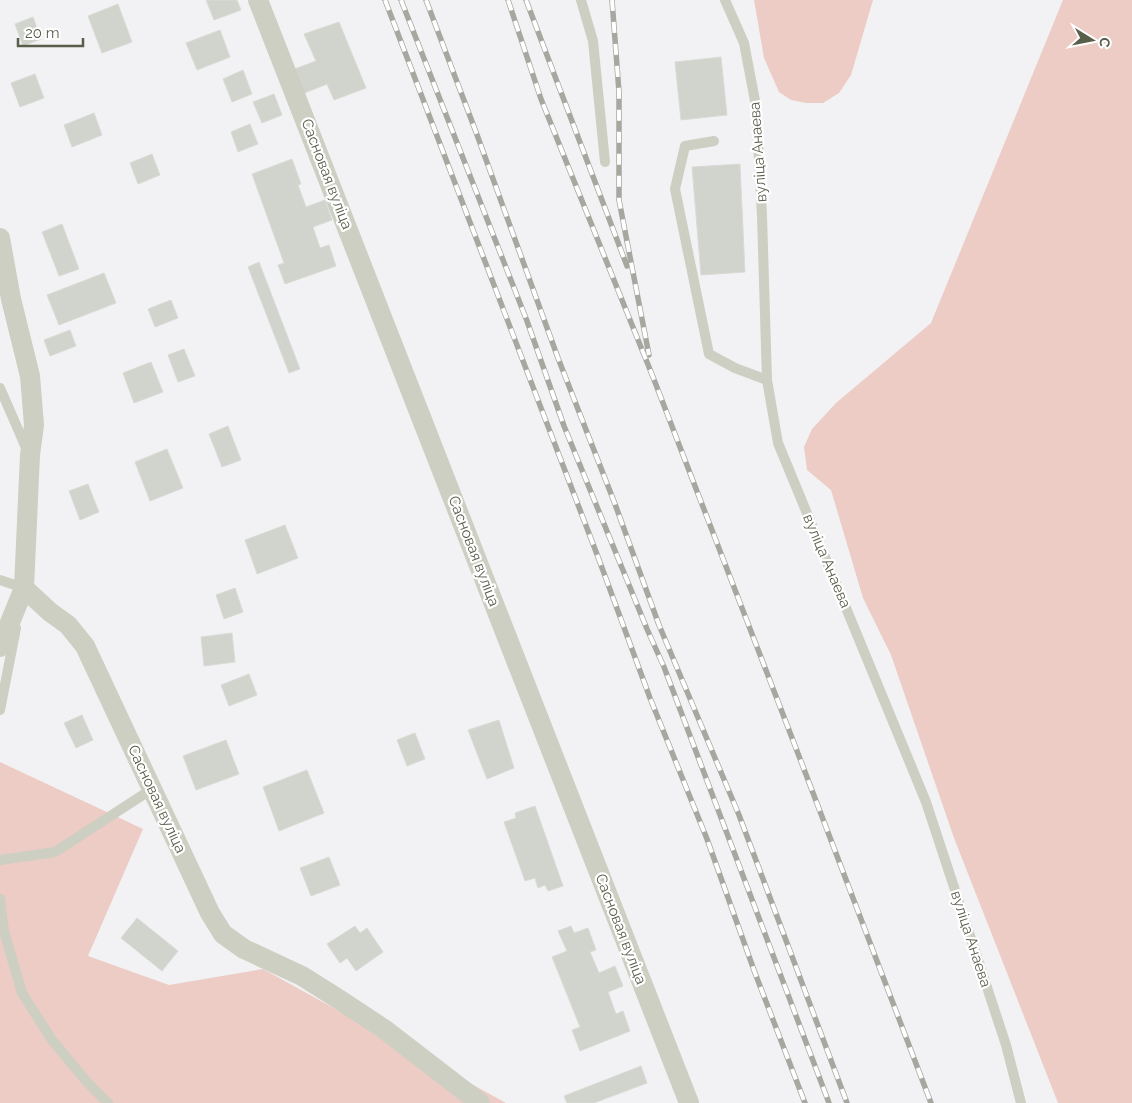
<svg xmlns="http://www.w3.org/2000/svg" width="1132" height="1103" font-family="Raleway,sans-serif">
<rect width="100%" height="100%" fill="#f2f2f4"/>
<path fill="#ecccc5" d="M 754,0 L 873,0 L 851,75 L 839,93 L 823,103 L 806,103 L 791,100 L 779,92 L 764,58 Z
M 1063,0 L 1132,0 L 1132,1103 L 1058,1103 L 954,838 L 891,655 L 863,598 L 831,490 L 807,470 L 804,447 L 812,429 L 836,403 L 931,323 Z
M 0,762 L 143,829 L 88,956 L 169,985 L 263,969 L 506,1103 L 0,1103 Z"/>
<path fill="#d0d4cc" stroke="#d9dcd6" d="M 206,0 L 237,0 L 241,10 L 214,20 Z
M 118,4 L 132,42 L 102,53 L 88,16 Z
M 33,17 L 41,39 L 23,46 L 15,24 Z
M 339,22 L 366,88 L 334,100 L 327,84 L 302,94 L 292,70 L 316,61 L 304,34 Z
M 220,30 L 230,57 L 197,70 L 186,43 Z
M 721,57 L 727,115 L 681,120 L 675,62 Z
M 243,70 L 252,94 L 232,102 L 223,79 Z
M 35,74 L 44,98 L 20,107 L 11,83 Z
M 274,94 L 282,115 L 262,123 L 253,102 Z
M 94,113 L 102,135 L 72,147 L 64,125 Z
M 250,124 L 258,144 L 238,152 L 231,132 Z
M 152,154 L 160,175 L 138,184 L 130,163 Z
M 292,159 L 301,184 L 298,185 L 306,207 L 325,200 L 332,220 L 313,227 L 320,248 L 329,245 L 336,266 L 285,284 L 278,265 L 284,263 L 252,174 Z
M 740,164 L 745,272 L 701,275 L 692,167 Z
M 62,224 L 79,269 L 59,276 L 42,232 Z
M 259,262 L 300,369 L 289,373 L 248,267 Z
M 104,273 L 116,303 L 59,325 L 47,295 Z
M 171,300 L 178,318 L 155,327 L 148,309 Z
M 70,330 L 76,346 L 50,356 L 44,340 Z
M 184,349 L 195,376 L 178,382 L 168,355 Z
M 151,362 L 163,392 L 134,403 L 123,373 Z
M 228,426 L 241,460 L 222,467 L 209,434 Z
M 167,449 L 183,488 L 150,501 L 135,462 Z
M 88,484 L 99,512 L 80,520 L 69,491 Z
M 285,525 L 298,558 L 257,574 L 245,540 Z
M 235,588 L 243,612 L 224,619 L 216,595 Z
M 232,633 L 235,662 L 204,666 L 201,637 Z
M 249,674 L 257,695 L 229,706 L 221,685 Z
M 82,715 L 93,740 L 76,748 L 64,723 Z
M 499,720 L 514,768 L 487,779 L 468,730 Z
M 415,733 L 425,759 L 407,766 L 397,740 Z
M 226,740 L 239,774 L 196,790 L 183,756 Z
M 307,770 L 324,813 L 279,831 L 263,787 Z
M 535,806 L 563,886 L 548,891 L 545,885 L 538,888 L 535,878 L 525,881 L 504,822 L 516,818 L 515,813 Z
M 329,857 L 340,885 L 311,896 L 300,868 Z
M 137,918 L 178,951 L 162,971 L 121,938 Z
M 355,926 L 360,933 L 367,928 L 383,952 L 356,971 L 347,958 L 340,963 L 327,944 Z
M 571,926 L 574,933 L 588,928 L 596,950 L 590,952 L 599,973 L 615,966 L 623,986 L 608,992 L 616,1014 L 623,1011 L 630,1031 L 580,1051 L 572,1030 L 580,1027 L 552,957 L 567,951 L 558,931 Z
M 641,1066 L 647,1083 L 594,1103 L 567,1103 L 564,1096 Z"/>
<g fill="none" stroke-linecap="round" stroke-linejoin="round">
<path stroke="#cccfc1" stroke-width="10" d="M 581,0 L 593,41 L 605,162
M 725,0 L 744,43 L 756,106 L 762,216 L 767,380 L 778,443 L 926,802 L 1006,1045 L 1021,1103
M 714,141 L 685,146 L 675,189 L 709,354 L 735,368 L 767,380
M 0,388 L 27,450
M 0,580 L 24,588 L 23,592
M 0,710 L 16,628
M 0,860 L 55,852 L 152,789
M 0,899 L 4,931 L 22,993 L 52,1040 L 87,1082 L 108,1103"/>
<path stroke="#cccfc1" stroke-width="20" d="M 258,0 L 689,1103
M 0,238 L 11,299 L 30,376 L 34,425 L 30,455 L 24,588 L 0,647
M 24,588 L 50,612 L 68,625 L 85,646 L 210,913 L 223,934 L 244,949 L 302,976 L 340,1000 L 384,1029 L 480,1103"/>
<defs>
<path id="rail" d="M 385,0 L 598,557 L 650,698 L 707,839 L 755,973 L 805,1103
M 401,0 L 527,321 L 564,426 L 647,629 L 664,667 L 829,1103
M 426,0 L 476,132 L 558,358 L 615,504 L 659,625 L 739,815 L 847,1103
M 508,0 L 541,99 L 653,377 L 794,743 L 931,1103
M 526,0 L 627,266
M 612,0 L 619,92 L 619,200 L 649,355"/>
</defs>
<use href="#rail" stroke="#a6a8a0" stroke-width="5.5"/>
<use href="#rail" stroke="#fff" stroke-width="4" stroke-dasharray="11" stroke-linecap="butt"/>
</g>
<g text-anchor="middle" stroke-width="4.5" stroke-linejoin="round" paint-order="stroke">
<g font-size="15" fill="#595e4b" stroke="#fff">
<text transform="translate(758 152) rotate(-94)" y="5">вуліца Анаева</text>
<text transform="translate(327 174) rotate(69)" y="5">Сасновая вуліца</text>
<text transform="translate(474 551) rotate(69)" y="5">Сасновая вуліца</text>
<text transform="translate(827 561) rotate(67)" y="5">вуліца Анаева</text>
<text transform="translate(157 799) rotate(65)" y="5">Сасновая вуліца</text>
<text transform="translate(621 929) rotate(69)" y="5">Сасновая вуліца</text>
<text transform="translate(971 939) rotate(72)" y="5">вуліца Анаева</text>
</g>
</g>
<g transform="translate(1092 40) rotate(100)" stroke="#ffffff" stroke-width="4" paint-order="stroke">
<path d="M0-4L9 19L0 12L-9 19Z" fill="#595e4b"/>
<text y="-8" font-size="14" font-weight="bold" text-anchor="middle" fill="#595e4b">С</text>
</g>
<path d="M18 38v8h65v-8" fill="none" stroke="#595e4b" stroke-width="2.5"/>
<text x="25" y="38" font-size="15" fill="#595e4b" stroke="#ffffff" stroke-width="4" paint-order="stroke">20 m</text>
</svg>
